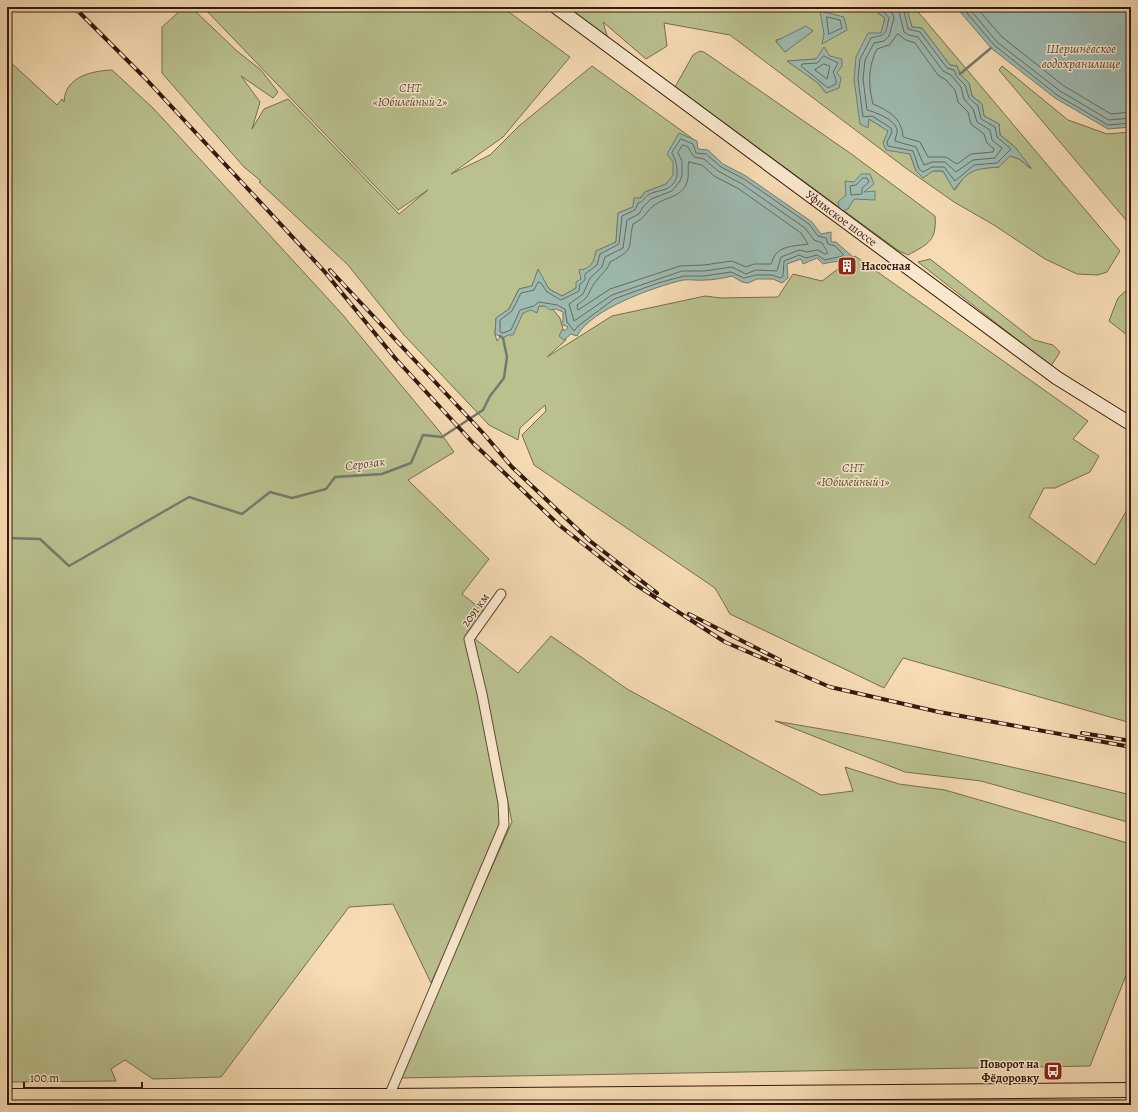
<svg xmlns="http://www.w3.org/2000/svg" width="1138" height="1112" font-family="Alegreya,serif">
<rect width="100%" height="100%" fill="#f6dbb3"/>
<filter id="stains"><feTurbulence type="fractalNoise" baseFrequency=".005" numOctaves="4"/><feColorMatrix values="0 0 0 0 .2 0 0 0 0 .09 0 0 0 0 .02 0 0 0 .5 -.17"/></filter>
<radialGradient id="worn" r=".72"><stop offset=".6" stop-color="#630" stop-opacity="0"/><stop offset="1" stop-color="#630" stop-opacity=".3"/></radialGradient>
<path fill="#bac18f" stroke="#776e4f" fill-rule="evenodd" d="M 203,7 L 502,7 L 570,57 L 503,137 L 451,174 L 490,155 L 519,126 L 592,66 L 693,139 L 674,175 L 666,184 L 645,192 L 633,207 L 618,213 L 616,242 L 596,251 L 594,263 L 586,269 L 576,288 L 562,296 L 549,289 L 538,270 L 532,286 L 519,289 L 509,309 L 496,318 L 495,334 L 497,341 C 517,318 516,305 550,306 L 560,318 L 566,340 L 547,357 L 612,316 L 705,296 L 721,298 L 778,297 L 793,274 L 822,281 L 855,256 L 1088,421 L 1073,439 L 1099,456 L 1090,472 L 1055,488 L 1044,488 L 1029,517 L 1095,565 L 1131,503 L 1131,723 L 903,658 L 884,688 L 730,614 L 715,588 L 534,465 L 522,435 L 546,411 L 545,405 L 520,428 L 518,440 L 489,425 L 404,335 L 348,265 L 259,182 L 261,181 L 244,167 L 162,73 L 162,27 L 181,10 L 194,10 L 237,51 L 261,70 L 278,92 L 273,98 L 241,76 L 260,102 L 252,129 L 264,109 L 288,99 L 399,214 L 428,190 L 398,210 Z
M 562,7 L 882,7 L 878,13 L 885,18 L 881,33 L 869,119 L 889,131 L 883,143 L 910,154 L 916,171 L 943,171 L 955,190 C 969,168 974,169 999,167 L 1010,156 L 1019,159 L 1030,168 L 1015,147 L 1000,135 L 999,124 L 984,116 L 982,104 L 972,96 L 969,83 L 960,74 L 957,66 L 950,65 L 922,28 L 912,27 L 906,7 L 914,7 L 1120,251 L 1107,272 L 1098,275 L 1077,274 L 1045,259 L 994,225 L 954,202 L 907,169 L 730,35 L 664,23 L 667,46 L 646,59 L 603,22 L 609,42 ZM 812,30 L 785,52 L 776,41 L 776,40 ZM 816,59 L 826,93 L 818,83 L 788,61 Z
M 700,51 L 704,52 L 850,153 L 935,216 C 937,241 928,244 908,255 L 899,251 L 675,87 L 693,55 Z
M 7,59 L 57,105 L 62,99 L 64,102 C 65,76 92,71 112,70 L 153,108 L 342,314 L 440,432 L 454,452 L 408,480 L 489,559 L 462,594 L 486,613 L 471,634 L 501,820 L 499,832 L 431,983 L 393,904 L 349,907 L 221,1077 L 153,1079 L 125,1060 L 111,1069 L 116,1081 L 7,1082 Z
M 1002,66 L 1068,120 L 1107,134 L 1131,132 L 1131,226 L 999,70 Z
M 930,259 L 1034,340 L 1053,345 L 1060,352 L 1051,366 L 918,262 Z
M 1131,286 L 1131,338 L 1109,321 L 1118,298 Z
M 551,636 L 627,689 L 821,795 L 853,791 L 845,767 L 899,784 L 945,790 L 1131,844 L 1131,954 L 1127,973 L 1090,1066 L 398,1078 L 512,822 L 474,638 L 518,673 Z
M 775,721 C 895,741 1014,766 1131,795 L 1131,823 L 981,781 L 905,772 Z"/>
<path fill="#9dbbb1" stroke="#737b70" d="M 882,7 L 906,7 L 912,27 L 922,28 L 950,65 L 957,66 L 960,74 L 969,83 L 972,96 L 982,104 L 984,116 L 999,124 L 1000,135 L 1015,147 L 1032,169 L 1019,159 L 1010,156 L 999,167 C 975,169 969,169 954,190 L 943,171 L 933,171 L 923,178 L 916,171 L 910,154 L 886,150 L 883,143 L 888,131 L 869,119 L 868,128 L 860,124 L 854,79 L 856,57 L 868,33 L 881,33 L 885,18 L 878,13 Z
M 956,7 L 1131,7 L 1131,127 L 1108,129 L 1055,98 L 991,48 Z
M 820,11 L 844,17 L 847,30 L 822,44 L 824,34 Z
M 806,26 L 813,31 L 785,52 L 776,41 Z
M 824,47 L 830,56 L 842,59 L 842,66 L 837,73 L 841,78 L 839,88 L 826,93 L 818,83 L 787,61 L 816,59 Z
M 679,133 L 697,141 L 698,149 L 708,150 L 723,164 L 746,176 L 812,222 L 821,234 L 831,232 L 831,242 L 836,242 L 853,257 C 844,262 833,261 823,264 L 817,258 L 803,264 L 801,259 L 787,264 L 788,278 L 782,283 L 773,279 L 757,279 L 748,283 L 742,282 L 732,276 C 723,278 714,280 705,280 C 698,281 690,279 683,280 C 654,287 591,309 577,336 L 571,334 L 564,340 L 559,336 L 562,330 L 566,330 L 568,327 L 561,324 L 563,320 L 563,312 L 556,309 L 550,310 L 545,306 L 539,306 L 537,313 L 531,310 L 523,313 L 513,335 L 508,335 L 503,338 L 495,334 L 496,318 L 509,309 L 519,289 L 532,286 L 538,269 L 549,289 L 562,296 L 576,288 L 576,282 L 581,279 L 579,270 C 591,269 594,262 596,251 L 616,242 L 618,213 L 633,207 L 634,198 L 641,198 L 645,192 L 666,184 L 673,175 L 673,162 L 667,154 Z
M 861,174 L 870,174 L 874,184 L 864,192 L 875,191 L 875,200 L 854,199 L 848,209 L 840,212 L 838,202 L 846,195 L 845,181 L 854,182 Z"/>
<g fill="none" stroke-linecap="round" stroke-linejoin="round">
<path stroke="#686a60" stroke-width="1" d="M 885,7 L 884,12 L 889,18 C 885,36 887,34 871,38 L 860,59 L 858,79 L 863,117 L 872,116 L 891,128 L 892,132 L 887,142 L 888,146 L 913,151 L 919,169 L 923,172 L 932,167 L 944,167 L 955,181 L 974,165 L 997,163 L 1011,149 L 997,137 L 995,127 L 981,119 L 978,106 L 969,98 L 965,85 L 957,77 L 954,70 L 947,68 L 920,32 L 908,29 L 903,7
M 890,7 L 894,18 L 889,36 L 884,41 L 874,43 L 865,60 L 863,79 L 867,110 C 875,112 894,119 897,129 C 898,133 895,137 895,141 L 916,147 L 924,165 L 932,162 L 945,162 L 956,172 L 973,160 L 995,158 L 1002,148 L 992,140 L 990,130 L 977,122 L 973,109 L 964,99 L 961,87 L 951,75 L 943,71 L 918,37 L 909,35 L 904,32 L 898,7
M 962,7 L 994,45 L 1057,95 L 1108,125 L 1131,123
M 968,7 L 997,42 L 1060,91 L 1109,120 L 1131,118
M 976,7 L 1002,37 L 1064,86 L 1111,114 L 1131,112
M 827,17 L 840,20 L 842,28 L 829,34 Z
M 898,34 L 906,40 L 915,43 L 938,75 L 946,80 L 955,90 L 958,102 L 968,112 L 971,124 L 984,134 L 987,143 L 994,149 L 993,152 L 971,154 L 957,164 L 946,157 L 928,157 L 920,142 L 903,137 C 902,118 889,111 873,104 C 868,85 868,66 877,49 L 889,45 Z
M 824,56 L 838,63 L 833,72 L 836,79 L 836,84 L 828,88 L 801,66 L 802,64 L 817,63 Z
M 824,64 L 830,66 L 827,79 L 815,70 Z
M 681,139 L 693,144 L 696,153 L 706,154 L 721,167 L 744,179 L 809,224 L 818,236 L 826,238 L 828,244 L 835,246 L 843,254 L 843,256 L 825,260 L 817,255 L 806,258 L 799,255 L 784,261 L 783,276 L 781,278 L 772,275 L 756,275 L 744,278 L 731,272 L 704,276 L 684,276 L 658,283 L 614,299 L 578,326 L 574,331 L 567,322 L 565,309 L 557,305 L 539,302 L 534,306 L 520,310 L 511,330 L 503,333 L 500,332 L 500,320 L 512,311 L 521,293 L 534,290 L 538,282 L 541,283 L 547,292 L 561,300 L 579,291 L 580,284 L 585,280 L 585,274 L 597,265 L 600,254 L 619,244 L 622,216 L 635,210 L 638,203 C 644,201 643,199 648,195 C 652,192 661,191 666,189 C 682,182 678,164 672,153 Z
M 683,145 L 688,147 L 694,157 L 704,159 L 718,171 L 742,184 L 805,228 L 814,240 L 822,243 L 828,253 L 825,254 L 818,250 L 807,252 L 799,250 L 781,257 L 777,271 L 756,270 L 746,274 L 732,267 L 704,271 L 682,271 L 612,295 L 574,321 L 569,304 L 583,294 L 590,278 L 602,267 L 605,257 L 623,248 L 627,220 L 639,214 L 643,207 L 651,199 L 672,191 L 680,181 L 682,176 L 682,161 L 678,153 Z
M 689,162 L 702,165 L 714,176 L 739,189 L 801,233 L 808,244 C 798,246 782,245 775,255 C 773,258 772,262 771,264 L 754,264 L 746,267 L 732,261 L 704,265 L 680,266 L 610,289 L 578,310 L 577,305 C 592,295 587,292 597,280 C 602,273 607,271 610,262 C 636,248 627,250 633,224 C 647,217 646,210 656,204 C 668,196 685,197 688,178 C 689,172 687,167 689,162 Z
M 863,178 L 867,178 L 869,182 L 862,188 L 862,194 L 851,195 L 850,186 L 856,185 Z"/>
<path stroke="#737b70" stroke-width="2.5" d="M 960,74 L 991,48
M 7,538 L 40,539 L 69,566 L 189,497 L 242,514 L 270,492 L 292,498 L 326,489 L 335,477 L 382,474 L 411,463 L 423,435 L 442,437 L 483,410 L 490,396 L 504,378 L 507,357 L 503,338 L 500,336"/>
<defs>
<path id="minor" d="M 389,1096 L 504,825 L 503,803 L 482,694 L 469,639 L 501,594"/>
<g id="secondary">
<path id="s1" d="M 556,7 L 1057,378 L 1131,424"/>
</g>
<path id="primary" d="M 7,1096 L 389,1096 L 1131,1090"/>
</defs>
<use href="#minor" stroke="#644a38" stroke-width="11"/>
<use href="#secondary" stroke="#341a0f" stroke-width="15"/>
<use href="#primary" stroke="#341a0f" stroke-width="16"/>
<use href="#minor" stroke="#f9e8ce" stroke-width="9"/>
<use href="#secondary" stroke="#f9e8ce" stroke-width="13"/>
<use href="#primary" stroke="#f6dbb3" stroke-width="14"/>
<defs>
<path id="rail" d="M 74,7 L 145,78 L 324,271 L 395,358 L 473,443 L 559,525 L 633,583 L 725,642 L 830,687 L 939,712 L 1131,747
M 330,270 L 483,433 L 512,467 L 590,541 L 657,593
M 689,614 L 780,660
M 1082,733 L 1131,741"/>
</defs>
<use href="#rail" stroke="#341a0f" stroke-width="4"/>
<use href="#rail" stroke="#f9e8ce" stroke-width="2.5" stroke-dasharray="8" stroke-linecap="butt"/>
</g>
<defs>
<symbol id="building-square" viewBox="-11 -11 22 22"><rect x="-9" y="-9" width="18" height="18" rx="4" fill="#8f2418" stroke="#f9e8ce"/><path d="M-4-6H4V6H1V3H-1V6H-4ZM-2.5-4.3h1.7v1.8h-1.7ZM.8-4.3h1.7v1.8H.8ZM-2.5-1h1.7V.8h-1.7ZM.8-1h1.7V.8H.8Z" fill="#fff"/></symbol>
<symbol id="bus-square" viewBox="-11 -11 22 22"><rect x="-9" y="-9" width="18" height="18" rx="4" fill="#8f2418" stroke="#f9e8ce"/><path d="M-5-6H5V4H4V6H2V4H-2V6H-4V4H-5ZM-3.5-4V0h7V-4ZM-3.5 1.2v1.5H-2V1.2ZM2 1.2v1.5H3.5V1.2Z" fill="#fff"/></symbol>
</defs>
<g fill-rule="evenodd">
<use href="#building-square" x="836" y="255" width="22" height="22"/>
<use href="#bus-square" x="1042" y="1060" width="22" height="22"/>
</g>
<g text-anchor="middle" stroke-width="3" stroke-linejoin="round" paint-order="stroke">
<g font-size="12" font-style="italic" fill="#5c4c35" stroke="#f9e8ce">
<text x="410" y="92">СНТ<tspan x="410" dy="14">«Юбилейный 2»</tspan></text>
<text x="853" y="472">СНТ<tspan x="853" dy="14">«Юбилейный 1»</tspan></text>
</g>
<g font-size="12" fill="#341a0f" stroke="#f9e8ce">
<text dy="4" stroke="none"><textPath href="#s1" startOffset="355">Уфимское шоссе</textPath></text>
<text transform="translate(475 610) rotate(-54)" y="4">2091 км</text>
</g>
<g font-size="12" font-weight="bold" fill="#341a0f" stroke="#f9e8ce" text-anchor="start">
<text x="861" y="270">Насосная</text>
<text x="1039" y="1068" text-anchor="end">Поворот на<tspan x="1039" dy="14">Фёдоровку</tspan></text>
</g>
<g font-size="13" font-style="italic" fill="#544a40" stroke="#f9e8ce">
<text x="1081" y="53">Шершнёвское<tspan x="1081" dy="15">водохранилище</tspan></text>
<text transform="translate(365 463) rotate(-7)" y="5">Серозак</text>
</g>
</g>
<rect width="1138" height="1112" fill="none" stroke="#f6dbb3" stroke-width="24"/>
<rect x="8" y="8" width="1122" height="1096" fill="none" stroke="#341a0f" stroke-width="2"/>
<rect x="12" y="12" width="1114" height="1088" fill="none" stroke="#341a0f"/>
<path d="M24 1082v6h118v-6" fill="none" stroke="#341a0f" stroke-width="2"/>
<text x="30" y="1082" font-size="12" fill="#341a0f" stroke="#f9e8ce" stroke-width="3" paint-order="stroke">100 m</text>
<rect width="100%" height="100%" filter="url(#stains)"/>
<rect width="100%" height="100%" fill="url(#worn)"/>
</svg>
